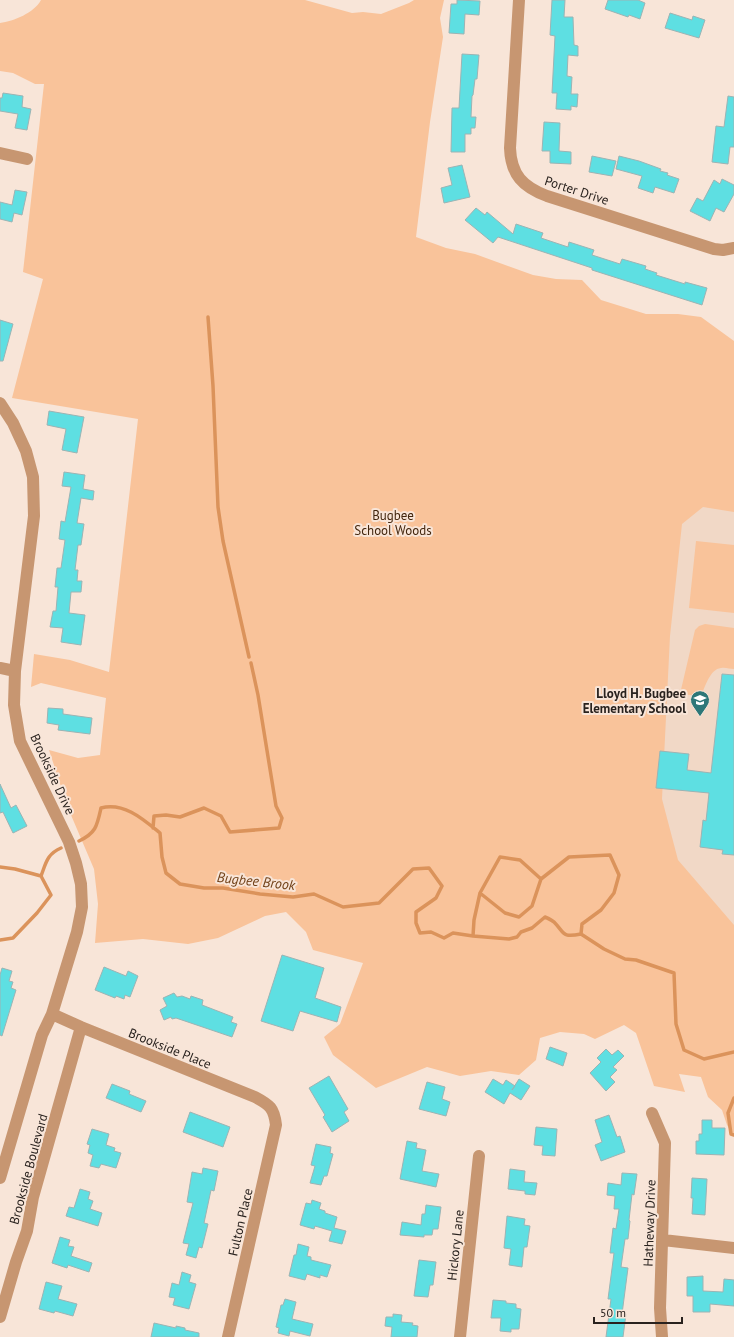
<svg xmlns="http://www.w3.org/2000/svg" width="734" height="1337" font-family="'PT Sans',sans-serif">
<rect width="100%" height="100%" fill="#f8e5d8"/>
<path fill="#f1d8c6" d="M 685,327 L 734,343 L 734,1058 L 650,959 Z"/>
<path fill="#f9c39a" d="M 41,0 L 305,0 L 352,13 L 363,12 L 381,14 L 409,3 L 414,0 L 444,0 L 440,18 L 443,37 L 430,122 L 416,237 L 446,248 L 475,254 L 533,275 L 556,279 L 582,280 L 601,300 L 646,314 L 678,314 L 701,317 L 734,341 L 734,512 L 703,507 L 682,524 L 670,636 L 662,799 L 678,860 L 734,925 L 734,1137 L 727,1125 L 722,1110 L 708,1097 L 701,1077 L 679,1074 L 685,1092 L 654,1086 L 636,1033 L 624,1025 L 595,1039 L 584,1034 L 560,1032 L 540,1038 L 536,1060 L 519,1075 L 491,1071 L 460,1076 L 427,1067 L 376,1088 L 333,1055 L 324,1037 L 340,1024 L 363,963 L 313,950 L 306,932 L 286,912 L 265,916 L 218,938 L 188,944 L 143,939 L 95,943 L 98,904 L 94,869 L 68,808 L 49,750 L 78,758 L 100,755 L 106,698 L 41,683 L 31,687 L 34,654 L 70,660 L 109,672 L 138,419 L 12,398 L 43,279 L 23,272 L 44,84 L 35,84 L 13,73 L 0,71 L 0,23 C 14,21 34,13 41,0 Z
M 696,541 L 734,545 L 734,613 L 689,608 Z
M 705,624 L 734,628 L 734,669 C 730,669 725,667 721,668 C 710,669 705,687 701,696 L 680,694 L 695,630 L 699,626 Z"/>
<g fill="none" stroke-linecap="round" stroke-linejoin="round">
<path stroke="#db935b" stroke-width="3.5" d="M 208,317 L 213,386 L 218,507 L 223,541 L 249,657
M 153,828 L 154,816 L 166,815 L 180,817 L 204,808 L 221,816 L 230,832 L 279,828 L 282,818 L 276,806 L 258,695 L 251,663
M 79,841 C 96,833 97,826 101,808 C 124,802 143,819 160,833 L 162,857 L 166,873 L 180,884 L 204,888 L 223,888 L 260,894 L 293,897 L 314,894 L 343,907 L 379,903 L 413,869 L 429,868 L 442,886 L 436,898 L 416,912 L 416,923 L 420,933 L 431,932 L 444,938 L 453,933 L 473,936 L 474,920 L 480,893 L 500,857 L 520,860 L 541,879 L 569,857 L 610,855 L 619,875 L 614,893 L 601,910 L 582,924 L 581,934 L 604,949 L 625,959 L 636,960 L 674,973 L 676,1024 L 684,1050 L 704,1059 L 734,1052
M 0,867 L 15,869 L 41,876 L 51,895 L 37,913 L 13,938 L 0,940
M 41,876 C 46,863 47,854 61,848
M 480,893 L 505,913 L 519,917 L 532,906 L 541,879
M 473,936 L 509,939 L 517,937 L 521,932 L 532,928 L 545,917 C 548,918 551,920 554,922 C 565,933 561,938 581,934
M 734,1098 L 728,1113 L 731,1134 L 734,1135"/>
</g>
<path fill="#5edfe2" stroke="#9bb4b4" d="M 457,0 L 480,1 L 479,15 L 465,14 L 464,34 L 449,33 L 451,4 L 457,4 Z
M 552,0 L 565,0 L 564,17 L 573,17 L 574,45 L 578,46 L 578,56 L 568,55 L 567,76 L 572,77 L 571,94 L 578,94 L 577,107 L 571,106 L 571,110 L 556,109 L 557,93 L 552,93 L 555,36 L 550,35 Z
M 608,0 L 638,0 L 645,3 L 640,19 L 629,15 L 628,17 L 605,9 Z
M 670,13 L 692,20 L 693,16 L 705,20 L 699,38 L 665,28 Z
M 462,54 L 479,55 L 477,79 L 475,79 L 473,95 L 472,96 L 471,117 L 476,117 L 475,128 L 471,128 L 471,134 L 465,134 L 465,152 L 451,152 L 452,108 L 459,108 Z
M 3,93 L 23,96 L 22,107 L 31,109 L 27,130 L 15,128 L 18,114 L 0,111 L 0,98 L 2,98 Z
M 728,96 L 734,97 L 734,147 L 730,147 L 728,164 L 712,162 L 716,126 L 724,127 Z
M 544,122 L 560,123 L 559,151 L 571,152 L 571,164 L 550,163 L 550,151 L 542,151 Z
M 592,156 L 616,161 L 612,176 L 589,172 Z
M 619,156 L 639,161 L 661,169 L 660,171 L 668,173 L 667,175 L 679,179 L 674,193 L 655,187 L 653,193 L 638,188 L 642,176 L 616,169 Z
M 462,165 L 470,197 L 444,203 L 441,188 L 452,185 L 448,168 Z
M 722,179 L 734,185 L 734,194 L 724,212 L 716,208 L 710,221 L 690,211 L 697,198 L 703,201 L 714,180 L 720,184 Z
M 15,190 L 27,192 L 22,215 L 14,213 L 12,222 L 0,219 L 0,202 L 12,205 Z
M 476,208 L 485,215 L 487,212 L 513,234 L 516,224 L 543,233 L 541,238 L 568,247 L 569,242 L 594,250 L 592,255 L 620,264 L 622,259 L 646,266 L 645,269 L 657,273 L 656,275 L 685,284 L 685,282 L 707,288 L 702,305 L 592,270 L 592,268 L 498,237 L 493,243 L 465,220 Z
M 0,320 L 13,324 L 3,361 L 0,361 Z
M 49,411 L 84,417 L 77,453 L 62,450 L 66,429 L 47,425 Z
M 64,472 L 85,475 L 83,489 L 94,491 L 93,500 L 81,498 L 77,523 L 84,524 L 81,545 L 78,545 L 75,570 L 78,570 L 77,581 L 82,581 L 81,592 L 71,592 L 69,613 L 85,615 L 81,645 L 61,642 L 63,628 L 50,627 L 53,611 L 56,611 L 58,587 L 55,587 L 57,568 L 61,568 L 65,540 L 59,539 L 61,521 L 65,522 L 71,487 L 62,486 Z
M 722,674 L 734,675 L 734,855 L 722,854 L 723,850 L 700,847 L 703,820 L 706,821 L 709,793 L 656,788 L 660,751 L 689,754 L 687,770 L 711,773 Z
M 48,708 L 63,709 L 63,714 L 92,718 L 90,734 L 58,730 L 59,725 L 47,723 Z
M 0,784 L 11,808 L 16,805 L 27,826 L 13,833 L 3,812 L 0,813 Z
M 282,955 L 324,968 L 315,998 L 341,1007 L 337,1022 L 300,1011 L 293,1031 L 261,1021 Z
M 104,967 L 126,976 L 128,971 L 138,976 L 130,997 L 125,995 L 124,999 L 116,996 L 115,998 L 95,990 Z
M 2,968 L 12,971 L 9,981 L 13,982 L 11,988 L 16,990 L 2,1036 L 0,1035 L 0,975 Z
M 174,993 L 177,997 L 182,996 L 190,999 L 191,996 L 203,1000 L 202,1005 L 233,1017 L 231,1022 L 237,1024 L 232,1037 L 176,1018 L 172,1019 L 171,1017 L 164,1020 L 160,1010 L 167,1006 L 163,998 Z
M 550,1047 L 567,1053 L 563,1066 L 546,1059 Z
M 606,1049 L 612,1055 L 618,1050 L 624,1056 L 613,1067 L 617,1070 L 610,1077 L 615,1082 L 606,1091 L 590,1073 L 601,1062 L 597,1058 Z
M 329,1076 L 348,1109 L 344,1112 L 349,1121 L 332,1132 L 323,1117 L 325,1115 L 309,1088 Z
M 493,1079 L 503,1085 L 506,1080 L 515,1086 L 512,1090 L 519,1079 L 530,1086 L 521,1100 L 510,1093 L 504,1104 L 485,1092 Z
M 427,1082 L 445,1087 L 442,1099 L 450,1102 L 446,1116 L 419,1109 Z
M 112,1084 L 130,1091 L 129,1094 L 146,1101 L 141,1112 L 106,1098 Z
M 190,1112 L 230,1127 L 223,1147 L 183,1132 Z
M 609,1115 L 617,1137 L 620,1136 L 625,1152 L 601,1161 L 595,1145 L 602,1142 L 595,1120 Z
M 702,1120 L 712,1120 L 712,1128 L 725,1128 L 724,1155 L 696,1154 L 696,1141 L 699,1141 L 699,1134 L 702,1134 Z
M 536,1127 L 557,1129 L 555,1156 L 542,1155 L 543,1146 L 534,1145 Z
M 92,1129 L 109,1134 L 106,1145 L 115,1148 L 114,1151 L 121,1153 L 116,1168 L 101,1164 L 99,1168 L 90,1166 L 93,1155 L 88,1153 L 90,1145 L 87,1144 Z
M 407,1141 L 417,1143 L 416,1148 L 426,1150 L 422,1171 L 439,1174 L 436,1187 L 400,1179 Z
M 316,1144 L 331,1147 L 330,1153 L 333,1154 L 327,1176 L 324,1176 L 321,1185 L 310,1183 L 315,1166 L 311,1165 Z
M 203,1168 L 218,1171 L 214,1191 L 211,1190 L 204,1223 L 208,1224 L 202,1248 L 199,1247 L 196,1258 L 186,1255 L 189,1244 L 183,1243 L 193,1203 L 187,1202 L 192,1172 L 202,1174 Z
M 510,1169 L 525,1171 L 524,1182 L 537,1183 L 535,1195 L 525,1194 L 525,1191 L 508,1189 Z
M 622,1173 L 637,1174 L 634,1195 L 632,1194 L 629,1220 L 630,1221 L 628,1239 L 625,1239 L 621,1267 L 628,1268 L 622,1314 L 626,1314 L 623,1337 L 606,1337 L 611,1299 L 608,1299 L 614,1253 L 610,1253 L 613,1228 L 616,1229 L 619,1209 L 614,1209 L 615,1196 L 607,1195 L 608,1183 L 621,1185 Z
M 692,1178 L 707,1179 L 705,1215 L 692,1214 L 693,1198 L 691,1198 Z
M 80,1189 L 90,1192 L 88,1199 L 93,1201 L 90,1209 L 102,1213 L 98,1226 L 66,1216 L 69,1207 L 74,1208 Z
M 312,1200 L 321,1203 L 319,1209 L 325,1211 L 325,1213 L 337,1217 L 334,1228 L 346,1231 L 342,1244 L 329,1241 L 332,1231 L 315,1226 L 314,1229 L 300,1225 L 306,1203 L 311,1204 Z
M 426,1205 L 441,1207 L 438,1229 L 433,1229 L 432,1235 L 424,1235 L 424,1237 L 400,1235 L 402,1222 L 421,1225 L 422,1214 L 425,1214 Z
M 507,1216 L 525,1219 L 524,1225 L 530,1226 L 527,1247 L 524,1247 L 522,1267 L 509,1265 L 511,1249 L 504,1248 Z
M 60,1237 L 70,1240 L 68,1246 L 74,1247 L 71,1256 L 92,1263 L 89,1272 L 68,1265 L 67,1268 L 52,1263 Z
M 298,1244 L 309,1247 L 307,1256 L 311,1257 L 311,1260 L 331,1265 L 327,1277 L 320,1275 L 320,1278 L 307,1274 L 305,1280 L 289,1276 L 294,1255 L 296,1255 Z
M 419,1260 L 436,1262 L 433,1285 L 430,1285 L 428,1297 L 414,1296 Z
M 182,1272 L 191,1275 L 189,1282 L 196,1284 L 189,1309 L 173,1305 L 175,1298 L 169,1297 L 172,1283 L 179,1285 Z
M 703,1276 L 703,1291 L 723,1292 L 724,1279 L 734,1280 L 734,1306 L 710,1304 L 710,1312 L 693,1312 L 693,1296 L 687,1296 L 687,1277 Z
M 46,1282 L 62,1286 L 58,1299 L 77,1304 L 73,1316 L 55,1311 L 54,1313 L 39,1309 Z
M 285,1299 L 296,1302 L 292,1319 L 313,1324 L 310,1336 L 290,1331 L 289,1336 L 278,1333 L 279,1328 L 276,1327 L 281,1305 L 283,1305 Z
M 493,1300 L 506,1301 L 506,1303 L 516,1304 L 516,1308 L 521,1309 L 519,1329 L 511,1329 L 511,1332 L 500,1331 L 501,1318 L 491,1318 Z
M 393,1314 L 402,1315 L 401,1322 L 413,1323 L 412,1325 L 418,1326 L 417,1337 L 391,1337 L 392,1327 L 385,1326 L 386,1317 L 393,1317 Z
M 154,1323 L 176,1328 L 176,1326 L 185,1328 L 185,1330 L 199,1333 L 199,1337 L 151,1337 Z"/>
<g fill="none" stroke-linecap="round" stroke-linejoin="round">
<path stroke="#c79671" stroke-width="12" d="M 519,0 L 510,148 C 511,175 523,187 547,196 L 714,249 L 723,250 L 734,248
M 0,153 L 27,159
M 0,403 L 13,423 L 26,451 L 33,477 L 34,516 L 15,671 L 14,705 L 20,741 L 69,842 L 76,863 L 81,884 L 82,907 L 77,932 L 52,1014 L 42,1035 L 0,1178
M 0,668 L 15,671
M 52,1014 L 81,1027 L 255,1097 C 270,1105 274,1108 276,1125 L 228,1337
M 652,1113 L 665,1143 L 660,1308 L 662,1337
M 663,1240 L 734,1248
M 0,1317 L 16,1262 L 27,1231 L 33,1197 L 81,1027
M 460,1337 L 479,1156"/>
</g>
<defs>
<symbol id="school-pin" viewBox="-11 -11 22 30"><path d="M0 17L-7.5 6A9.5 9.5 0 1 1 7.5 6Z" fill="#2d7778" stroke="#f8e5d8"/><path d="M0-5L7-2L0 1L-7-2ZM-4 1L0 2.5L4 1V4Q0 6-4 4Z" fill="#fff"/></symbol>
</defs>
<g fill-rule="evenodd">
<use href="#school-pin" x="689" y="689" width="22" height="30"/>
</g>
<g text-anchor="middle" stroke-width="4" stroke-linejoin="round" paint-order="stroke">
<g font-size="13" fill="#29221e" stroke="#f8e5d8">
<text transform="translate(577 190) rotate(18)" y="5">Porter Drive</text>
<text transform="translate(53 774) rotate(65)" y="5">Brookside Drive</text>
<text transform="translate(170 1048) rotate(22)" y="5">Brookside Place</text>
<text transform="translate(28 1169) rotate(-75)" y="5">Brookside Boulevard</text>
<text transform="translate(240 1222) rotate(-77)" y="5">Fulton Place</text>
<text transform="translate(649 1223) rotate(-88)" y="5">Hatheway Drive</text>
<text transform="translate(455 1245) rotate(-84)" y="5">Hickory Lane</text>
</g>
<g font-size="13" fill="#43260e" stroke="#f8e5d8">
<text x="393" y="520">Bugbee<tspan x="393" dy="15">School Woods</tspan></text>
</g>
<g font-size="13" font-weight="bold" fill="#29221e" stroke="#f8e5d8" text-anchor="end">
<text x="686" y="698">Lloyd H. Bugbee<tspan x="686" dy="15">Elementary School</tspan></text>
</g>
<g font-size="14" font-style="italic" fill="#714117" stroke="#f8e5d8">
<text transform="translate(256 881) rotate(6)" y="5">Bugbee Brook</text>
</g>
</g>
<path d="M594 1317v6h88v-6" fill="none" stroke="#29221e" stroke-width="2"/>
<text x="600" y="1317" font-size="12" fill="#29221e" stroke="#f8e5d8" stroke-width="3" paint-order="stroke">50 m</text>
</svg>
